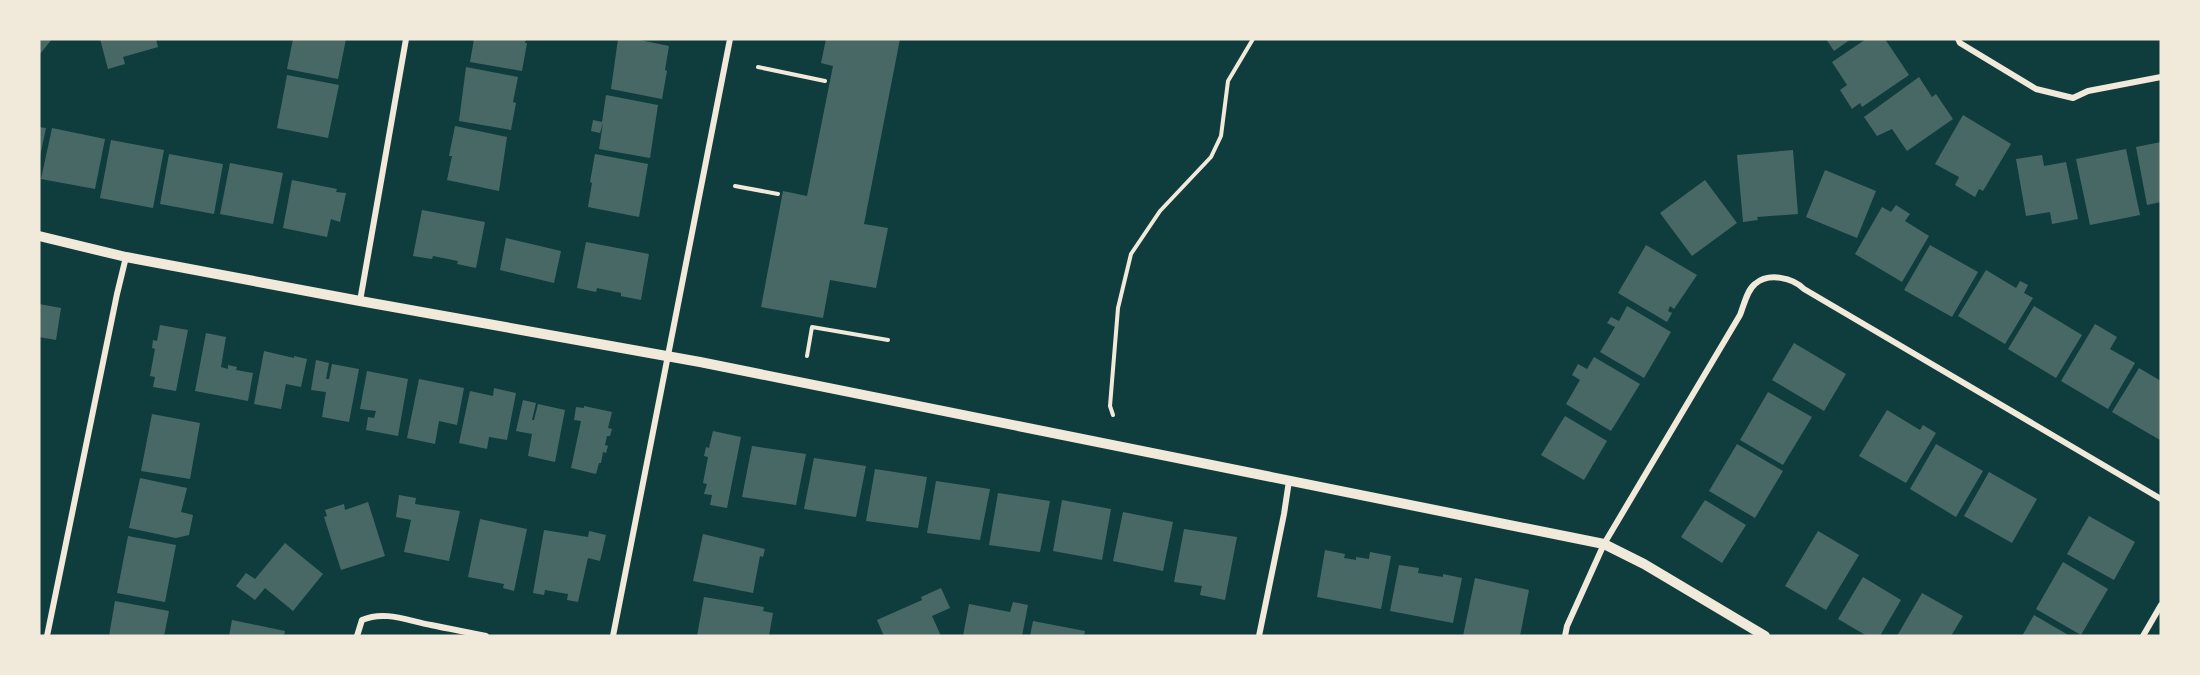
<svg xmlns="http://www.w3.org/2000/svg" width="2200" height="675" font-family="Merriweather,serif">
<rect width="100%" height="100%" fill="#0f3d3e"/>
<path fill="#486865" d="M 39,39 L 52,39 L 40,54 L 39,53 Z
M 100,39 L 156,39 L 158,47 L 123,57 L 125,64 L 108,69 Z
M 293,39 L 346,39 L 338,79 L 287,69 Z
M 474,39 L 526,39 L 525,43 L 527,43 L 522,71 L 470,62 Z
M 618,39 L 635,39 L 669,46 L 665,70 L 667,71 L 662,99 L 611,89 Z
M 826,39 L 900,39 L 864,224 L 888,228 L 876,288 L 830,280 L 823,318 L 761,307 L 783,191 L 807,196 L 833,66 L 821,63 Z
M 1826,39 L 1851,39 L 1834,51 Z
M 1866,39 L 1885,39 L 1909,75 L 1862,107 L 1860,103 L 1852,109 L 1840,90 L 1847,85 L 1832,62 Z
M 466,67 L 518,77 L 513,102 L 516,103 L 511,130 L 459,121 Z
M 287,75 L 339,85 L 328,138 L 277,128 Z
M 1919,77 L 1932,97 L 1936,94 L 1953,119 L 1907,151 L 1892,129 L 1877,136 L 1864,117 Z
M 606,95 L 658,105 L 650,158 L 599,149 L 603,123 L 600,133 L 591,131 L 593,120 L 602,122 Z
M 1963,115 L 2011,144 L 1983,191 L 1979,189 L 1975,197 L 1955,185 L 1959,177 L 1935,164 Z
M 455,126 L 507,137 L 499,191 L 447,180 L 452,156 L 449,156 Z
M 39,127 L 46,128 L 40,157 L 39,157 Z
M 52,128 L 105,139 L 95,189 L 41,179 Z
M 111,140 L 164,150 L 153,208 L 100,198 Z
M 2161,142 L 2161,202 L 2147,205 L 2136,147 Z
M 2126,149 L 2140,215 L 2090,225 L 2076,159 Z
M 1793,150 L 1798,214 L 1757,217 L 1758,220 L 1743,222 L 1737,155 Z
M 169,154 L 223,164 L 214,214 L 160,204 Z
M 595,154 L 648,164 L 639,217 L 588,207 L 592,183 L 590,182 Z
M 2042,155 L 2044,166 L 2066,162 L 2078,219 L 2052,224 L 2050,212 L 2026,216 L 2016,159 Z
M 230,163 L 283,173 L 273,224 L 220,214 Z
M 1825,170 L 1876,191 L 1857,238 L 1806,217 Z
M 292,180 L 337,189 L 336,192 L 346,193 L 340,222 L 331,219 L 327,237 L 283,228 Z
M 1705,180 L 1737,223 L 1692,256 L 1660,213 Z
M 1896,205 L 1910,214 L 1905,221 L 1929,236 L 1902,282 L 1855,254 L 1882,207 L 1891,212 Z
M 422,210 L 485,222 L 476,268 L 457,264 L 458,261 L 433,256 L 432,259 L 413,256 Z
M 506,238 L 561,251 L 554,283 L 500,270 Z
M 586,242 L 649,254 L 641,300 L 621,296 L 621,293 L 597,288 L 596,292 L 577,288 Z
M 1646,245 L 1697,275 L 1674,309 L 1670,306 L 1668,311 L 1672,313 L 1667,322 L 1618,293 Z
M 1930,245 L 1978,272 L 1952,317 L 1904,290 Z
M 1986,270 L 2016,288 L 2020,281 L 2028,285 L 2024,293 L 2033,298 L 2005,344 L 1958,316 Z
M 39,304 L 61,308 L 56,340 L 39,337 Z
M 1627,306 L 1671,332 L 1644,378 L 1600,352 L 1615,327 L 1607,323 L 1611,317 L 1619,321 Z
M 2034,306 L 2082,335 L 2056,378 L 2008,349 Z
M 2095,324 L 2117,337 L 2110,349 L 2135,363 L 2108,409 L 2061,381 Z
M 160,325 L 188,330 L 176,391 L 153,387 L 155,377 L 150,376 L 155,349 L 152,348 L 153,340 L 157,341 Z
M 206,333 L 226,337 L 221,367 L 228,369 L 228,365 L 237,367 L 236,370 L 253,373 L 248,401 L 195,391 Z
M 1794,343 L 1846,374 L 1824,411 L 1772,380 Z
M 264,351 L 294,358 L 294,356 L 307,359 L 301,387 L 286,384 L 281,409 L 254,404 Z
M 1594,357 L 1640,384 L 1611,431 L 1566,404 L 1580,380 L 1572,375 L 1578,364 L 1587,369 Z
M 316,360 L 329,363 L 326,379 L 329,379 L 332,364 L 359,369 L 349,422 L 322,417 L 326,392 L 311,390 Z
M 2139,368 L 2161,381 L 2160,440 L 2112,412 Z
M 367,371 L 408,379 L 398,436 L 366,430 L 368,417 L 374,418 L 376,411 L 360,409 Z
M 419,379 L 464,388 L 457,425 L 439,421 L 435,444 L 407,438 Z
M 494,388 L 516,393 L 507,440 L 489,437 L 487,449 L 459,443 L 470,391 L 493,396 Z
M 1768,392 L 1812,417 L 1783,465 L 1740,440 Z
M 523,400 L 536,403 L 532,420 L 534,420 L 538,404 L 565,410 L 555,462 L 528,456 L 532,434 L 516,431 Z
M 584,406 L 612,412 L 608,428 L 612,429 L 610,436 L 607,436 L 605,445 L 608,446 L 606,453 L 603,452 L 601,463 L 599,463 L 596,474 L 571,468 L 581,421 L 574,420 L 576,407 L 584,408 Z
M 1887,410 L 1920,430 L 1923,425 L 1936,433 L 1906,483 L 1859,456 Z
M 152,414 L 200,423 L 190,479 L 141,471 Z
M 1565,416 L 1607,441 L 1584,480 L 1541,455 Z
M 713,431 L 741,437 L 727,508 L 710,505 L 712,495 L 704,494 L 707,484 L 703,483 L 708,457 L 704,456 L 706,447 L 709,448 Z
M 1737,444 L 1783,471 L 1755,518 L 1709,491 Z
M 1936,444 L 1983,471 L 1956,517 L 1910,489 Z
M 752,446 L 806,454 L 796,505 L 742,497 Z
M 814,458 L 866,466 L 856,517 L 804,509 Z
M 875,469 L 927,477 L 918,528 L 866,521 Z
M 1989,472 L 2037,499 L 2012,543 L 1964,516 Z
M 140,478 L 187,488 L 181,512 L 193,515 L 189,535 L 176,538 L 129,528 Z
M 936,481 L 990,489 L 980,540 L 927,533 Z
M 998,493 L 1050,501 L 1040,552 L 989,545 Z
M 399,495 L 416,498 L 415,504 L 460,511 L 449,561 L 404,552 L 411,520 L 396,517 Z
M 1062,500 L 1111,509 L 1102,560 L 1053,551 Z
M 1705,500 L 1746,525 L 1722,563 L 1681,537 Z
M 368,502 L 385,556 L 341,570 L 324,517 L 327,516 L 325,510 L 344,504 L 345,510 Z
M 1123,512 L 1173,522 L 1163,571 L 1113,561 Z
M 2089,516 L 2135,542 L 2114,580 L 2067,554 Z
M 480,519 L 527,529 L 514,591 L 503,588 L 504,584 L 468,577 Z
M 1184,529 L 1237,537 L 1225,600 L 1200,595 L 1202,586 L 1174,582 Z
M 544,530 L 588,537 L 589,531 L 606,535 L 600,561 L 588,558 L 578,602 L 567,600 L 568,594 L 545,590 L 544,595 L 533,593 Z
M 1818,531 L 1859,555 L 1826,610 L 1785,586 Z
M 703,534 L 765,549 L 763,557 L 760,556 L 753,593 L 693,581 Z
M 128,536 L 176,545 L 165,602 L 117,593 Z
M 285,543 L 323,574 L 293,611 L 265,588 L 255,600 L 236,586 L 246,573 L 255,579 Z
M 1325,550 L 1345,554 L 1344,558 L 1356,560 L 1356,557 L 1369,559 L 1370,552 L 1391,556 L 1381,609 L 1317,597 Z
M 2063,562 L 2108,589 L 2081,635 L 2036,609 Z
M 1399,565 L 1419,568 L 1418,573 L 1443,577 L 1443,574 L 1462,578 L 1453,623 L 1390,611 Z
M 1863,577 L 1901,600 L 1880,636 L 1867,636 L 1838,619 Z
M 1475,578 L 1529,590 L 1520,636 L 1463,636 Z
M 941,588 L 950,608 L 932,616 L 941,636 L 884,636 L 877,620 L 922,600 L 921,597 Z
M 1922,593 L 1963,616 L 1951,636 L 1897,636 Z
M 704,597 L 764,607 L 763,611 L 773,613 L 769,636 L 697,636 Z
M 115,601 L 169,611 L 164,636 L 109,636 Z
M 1013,602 L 1028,605 L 1022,636 L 963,636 L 969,604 L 1010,612 Z
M 2034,615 L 2070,636 L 2022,636 Z
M 232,620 L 285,631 L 284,636 L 229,636 Z
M 1033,621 L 1085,631 L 1084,636 L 1030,636 Z"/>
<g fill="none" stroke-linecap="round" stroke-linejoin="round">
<path stroke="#f1e9da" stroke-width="4" d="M 758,67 L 825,81
M 735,186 L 778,194
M 807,356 L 812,327 L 888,340
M 1113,415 L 1110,406 L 1118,308 L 1131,254 L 1160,211 L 1211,157 L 1221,136 L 1228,81 L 1253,39"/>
<path stroke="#f1e9da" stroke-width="6" d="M 1958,39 L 1960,43 L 2036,89 L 2073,98 L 2088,91 L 2161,77
M 360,301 L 406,39
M 47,636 L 117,294 L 126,257
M 357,636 L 362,620 C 385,610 408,621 431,625 C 449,629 468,632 486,636
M 613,636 L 730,39
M 1259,636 L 1284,514 L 1289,481
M 1565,636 L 1567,626 L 1604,544 L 1740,315 C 1744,305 1747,290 1755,284 C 1769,272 1793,278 1804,289 L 2161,499
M 2143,636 L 2161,605"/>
<path stroke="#f1e9da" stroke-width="10" d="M 39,236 L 126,257 L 360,301 L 700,362 L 1604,544 L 1644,564 L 1765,636"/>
</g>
<rect width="2200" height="675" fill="none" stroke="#f1e9da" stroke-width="81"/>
</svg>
